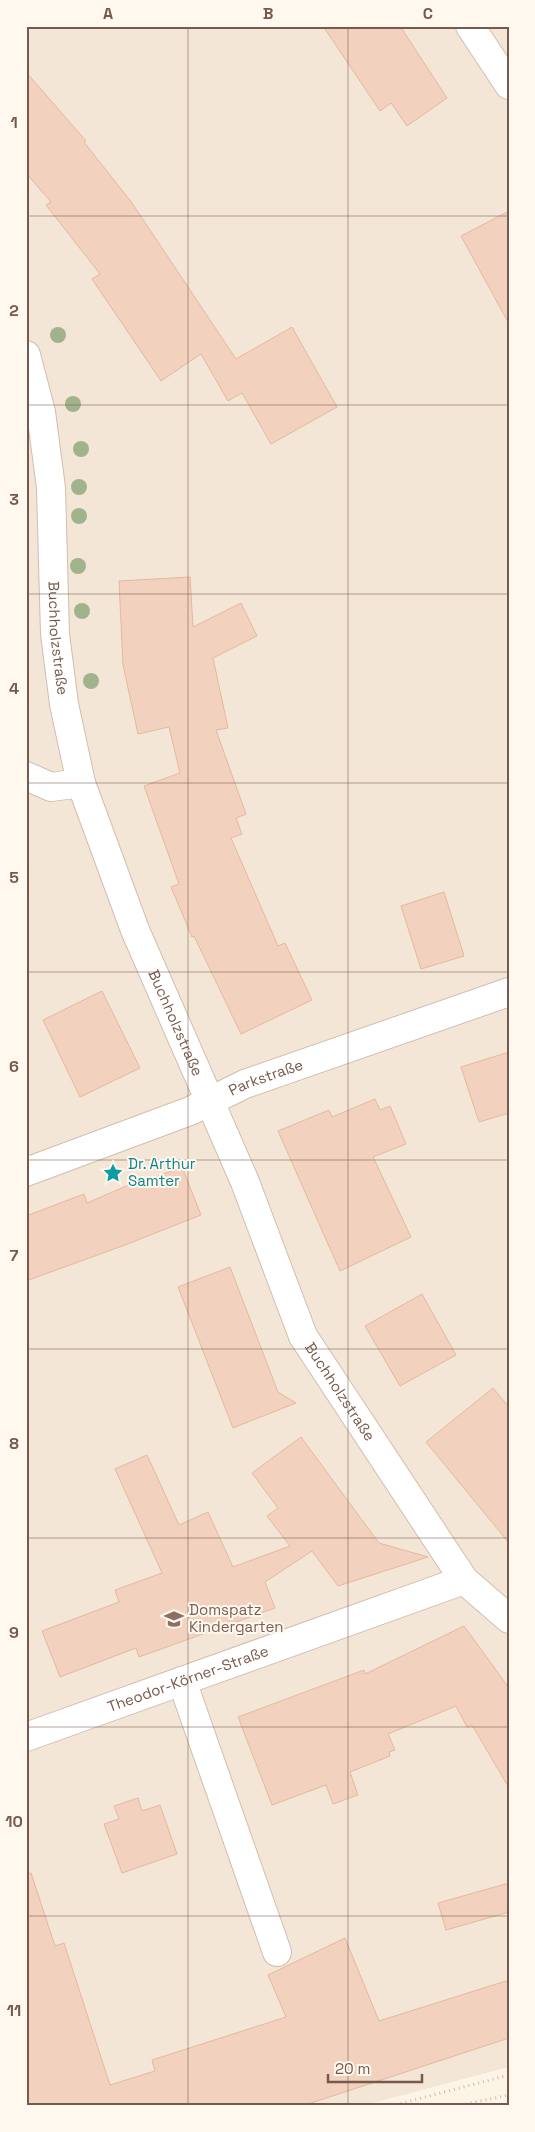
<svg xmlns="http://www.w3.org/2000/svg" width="535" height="2132" font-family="'Space Grotesk',sans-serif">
<rect width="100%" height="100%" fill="#fdf4e8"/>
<path fill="#f4e6d6" d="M 26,26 L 509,26 L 509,2067 L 361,2106 L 26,2106 Z"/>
<path fill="#f2d2bf" stroke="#e5b89f" d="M 323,26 L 400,26 L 447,98 L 407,126 L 391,103 L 380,111 Z
M 26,72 L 86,141 L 84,142 L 132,203 L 236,359 L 292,327 L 337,407 L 271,444 L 242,393 L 228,401 L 201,354 L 161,381 L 92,279 L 100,274 L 46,205 L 51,202 L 26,173 Z
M 509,211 L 509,324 L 461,236 Z
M 190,577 L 193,627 L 241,603 L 257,636 L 213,658 L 228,728 L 216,730 L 246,814 L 236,818 L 242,834 L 231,838 L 278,946 L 285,943 L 312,1000 L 241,1034 L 194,936 L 192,937 L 171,887 L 179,884 L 144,786 L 180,773 L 169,727 L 138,734 L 123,665 L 119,581 Z
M 444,892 L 464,956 L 421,969 L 401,906 Z
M 102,991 L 140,1068 L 80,1097 L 43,1020 Z
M 509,1052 L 509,1113 L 479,1122 L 461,1067 Z
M 375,1099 L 380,1110 L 390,1106 L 406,1144 L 373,1157 L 411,1237 L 340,1271 L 278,1131 L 329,1110 L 332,1117 Z
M 182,1167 L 201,1215 L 125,1245 L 26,1281 L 26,1216 L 84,1194 L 87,1203 L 131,1184 L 132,1186 Z
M 230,1267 L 278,1392 L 296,1403 L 233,1428 L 178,1287 Z
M 422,1294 L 456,1355 L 400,1386 L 365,1326 Z
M 493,1388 L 509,1407 L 509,1543 L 426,1442 Z
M 301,1437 L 379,1543 L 428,1557 L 338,1586 L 312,1551 L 265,1582 L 275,1608 L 139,1657 L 136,1648 L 60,1677 L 42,1631 L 119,1602 L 115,1590 L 162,1573 L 115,1469 L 147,1455 L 179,1525 L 208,1512 L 233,1567 L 290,1546 L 267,1516 L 278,1508 L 252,1473 Z
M 464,1626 L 509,1688 L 509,1788 L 472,1725 L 467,1727 L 456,1706 L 388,1734 L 395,1750 L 389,1752 L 390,1756 L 350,1772 L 358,1795 L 333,1804 L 326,1785 L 272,1805 L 238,1717 L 364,1670 L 365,1674 Z
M 138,1798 L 142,1811 L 160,1805 L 177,1854 L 122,1873 L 104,1824 L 119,1819 L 114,1806 Z
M 26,1873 L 31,1873 L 55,1946 L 64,1943 L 110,2085 L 155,2071 L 152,2060 L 286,2017 L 268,1975 L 345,1938 L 379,2021 L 509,1980 L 509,2038 L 302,2106 L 26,2106 Z
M 509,1883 L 509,1912 L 446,1930 L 438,1903 Z"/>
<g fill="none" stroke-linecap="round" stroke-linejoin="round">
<defs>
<g id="minor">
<path d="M 470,26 L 509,85"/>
<path id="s1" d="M 26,355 L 41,412 L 51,488 L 55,634 L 64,704 L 81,783 L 135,930 L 245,1182 L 303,1336 L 464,1580 L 509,1619"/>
<path d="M 26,776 L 51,787 L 81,783"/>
<path id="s2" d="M 26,1172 L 190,1111 L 245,1084 L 509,992"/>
<path d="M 182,1681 L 277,1952"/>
<path id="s3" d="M 26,1737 L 464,1580"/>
</g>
</defs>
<use href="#minor" stroke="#d1beaf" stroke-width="30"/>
<path stroke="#d8b5a2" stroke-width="3" stroke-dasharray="1 4" stroke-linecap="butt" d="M 391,2106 L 509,2075
M 456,2106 L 509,2095"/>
<use href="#minor" stroke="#fff" stroke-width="28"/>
</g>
<g fill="#a1b38d">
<circle cx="58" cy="335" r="8"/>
<circle cx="73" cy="404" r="8"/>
<circle cx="81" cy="449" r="8"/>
<circle cx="79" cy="487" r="8"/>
<circle cx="79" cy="516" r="8"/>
<circle cx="78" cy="566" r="8"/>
<circle cx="82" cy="611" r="8"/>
<circle cx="91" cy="681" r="8"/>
</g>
<path fill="none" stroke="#775a4b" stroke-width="1" stroke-opacity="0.55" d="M 188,26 L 188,2106M 348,26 L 348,2106M 26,216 L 509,216M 26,405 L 509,405M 26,594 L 509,594M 26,783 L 509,783M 26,972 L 509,972M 26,1160 L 509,1160M 26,1349 L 509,1349M 26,1538 L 509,1538M 26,1727 L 509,1727M 26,1916 L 509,1916"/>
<defs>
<symbol id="sight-bare" viewBox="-9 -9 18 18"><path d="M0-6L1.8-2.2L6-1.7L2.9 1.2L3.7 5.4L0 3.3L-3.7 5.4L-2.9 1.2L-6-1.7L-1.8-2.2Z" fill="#0f9aa8" stroke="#fff8ee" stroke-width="2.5" paint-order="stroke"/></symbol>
<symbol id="school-bare" viewBox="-9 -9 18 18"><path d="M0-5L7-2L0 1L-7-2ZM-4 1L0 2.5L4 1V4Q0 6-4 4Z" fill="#8d6e63" stroke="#fff8ee" stroke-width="2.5" paint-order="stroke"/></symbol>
</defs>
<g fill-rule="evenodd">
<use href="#sight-bare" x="99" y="1159" width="28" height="28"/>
<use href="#school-bare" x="160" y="1605" width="28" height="28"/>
</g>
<g text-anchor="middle" stroke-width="4" stroke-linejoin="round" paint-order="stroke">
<g font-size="15" fill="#775a4b" stroke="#fff8ee">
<text dy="5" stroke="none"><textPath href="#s1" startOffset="286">Buchholzstraße</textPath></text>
<text dy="5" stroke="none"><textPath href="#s1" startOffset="691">Buchholzstraße</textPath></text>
<text dy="5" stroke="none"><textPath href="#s2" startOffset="258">Parkstraße</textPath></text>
<text dy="5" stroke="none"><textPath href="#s1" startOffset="1096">Buchholzstraße</textPath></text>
<text dy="5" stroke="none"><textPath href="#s3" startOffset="172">Theodor-Körner-Straße</textPath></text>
</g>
<g font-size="15" fill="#0d838f" stroke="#fff8ee" text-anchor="start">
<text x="128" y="1169">Dr. Arthur<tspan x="128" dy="17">Samter</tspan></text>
</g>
<g font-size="15" fill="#785e54" stroke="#fff8ee" text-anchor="start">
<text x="189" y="1615">Domspatz<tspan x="189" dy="17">Kindergarten</tspan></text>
</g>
</g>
<rect width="535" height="2132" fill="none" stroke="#fff8ee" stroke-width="55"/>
<path d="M328 2074v8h94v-8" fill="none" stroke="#775a4b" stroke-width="2.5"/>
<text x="335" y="2074" font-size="15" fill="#775a4b" stroke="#fff8ee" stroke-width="4" paint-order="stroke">20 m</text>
<rect x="28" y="28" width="480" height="2076" fill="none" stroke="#775a4b" stroke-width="2"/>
<g font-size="16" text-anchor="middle" font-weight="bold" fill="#775a4b">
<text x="108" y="19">A</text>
<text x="268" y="19">B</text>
<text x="428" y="19">C</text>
<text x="14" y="128">1</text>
<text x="14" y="316">2</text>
<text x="14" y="505">3</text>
<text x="14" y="694">4</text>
<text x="14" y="883">5</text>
<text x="14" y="1072">6</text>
<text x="14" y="1261">7</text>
<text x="14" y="1449">8</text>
<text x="14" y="1638">9</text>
<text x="14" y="1827">10</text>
<text x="14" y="2016">11</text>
</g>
</svg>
